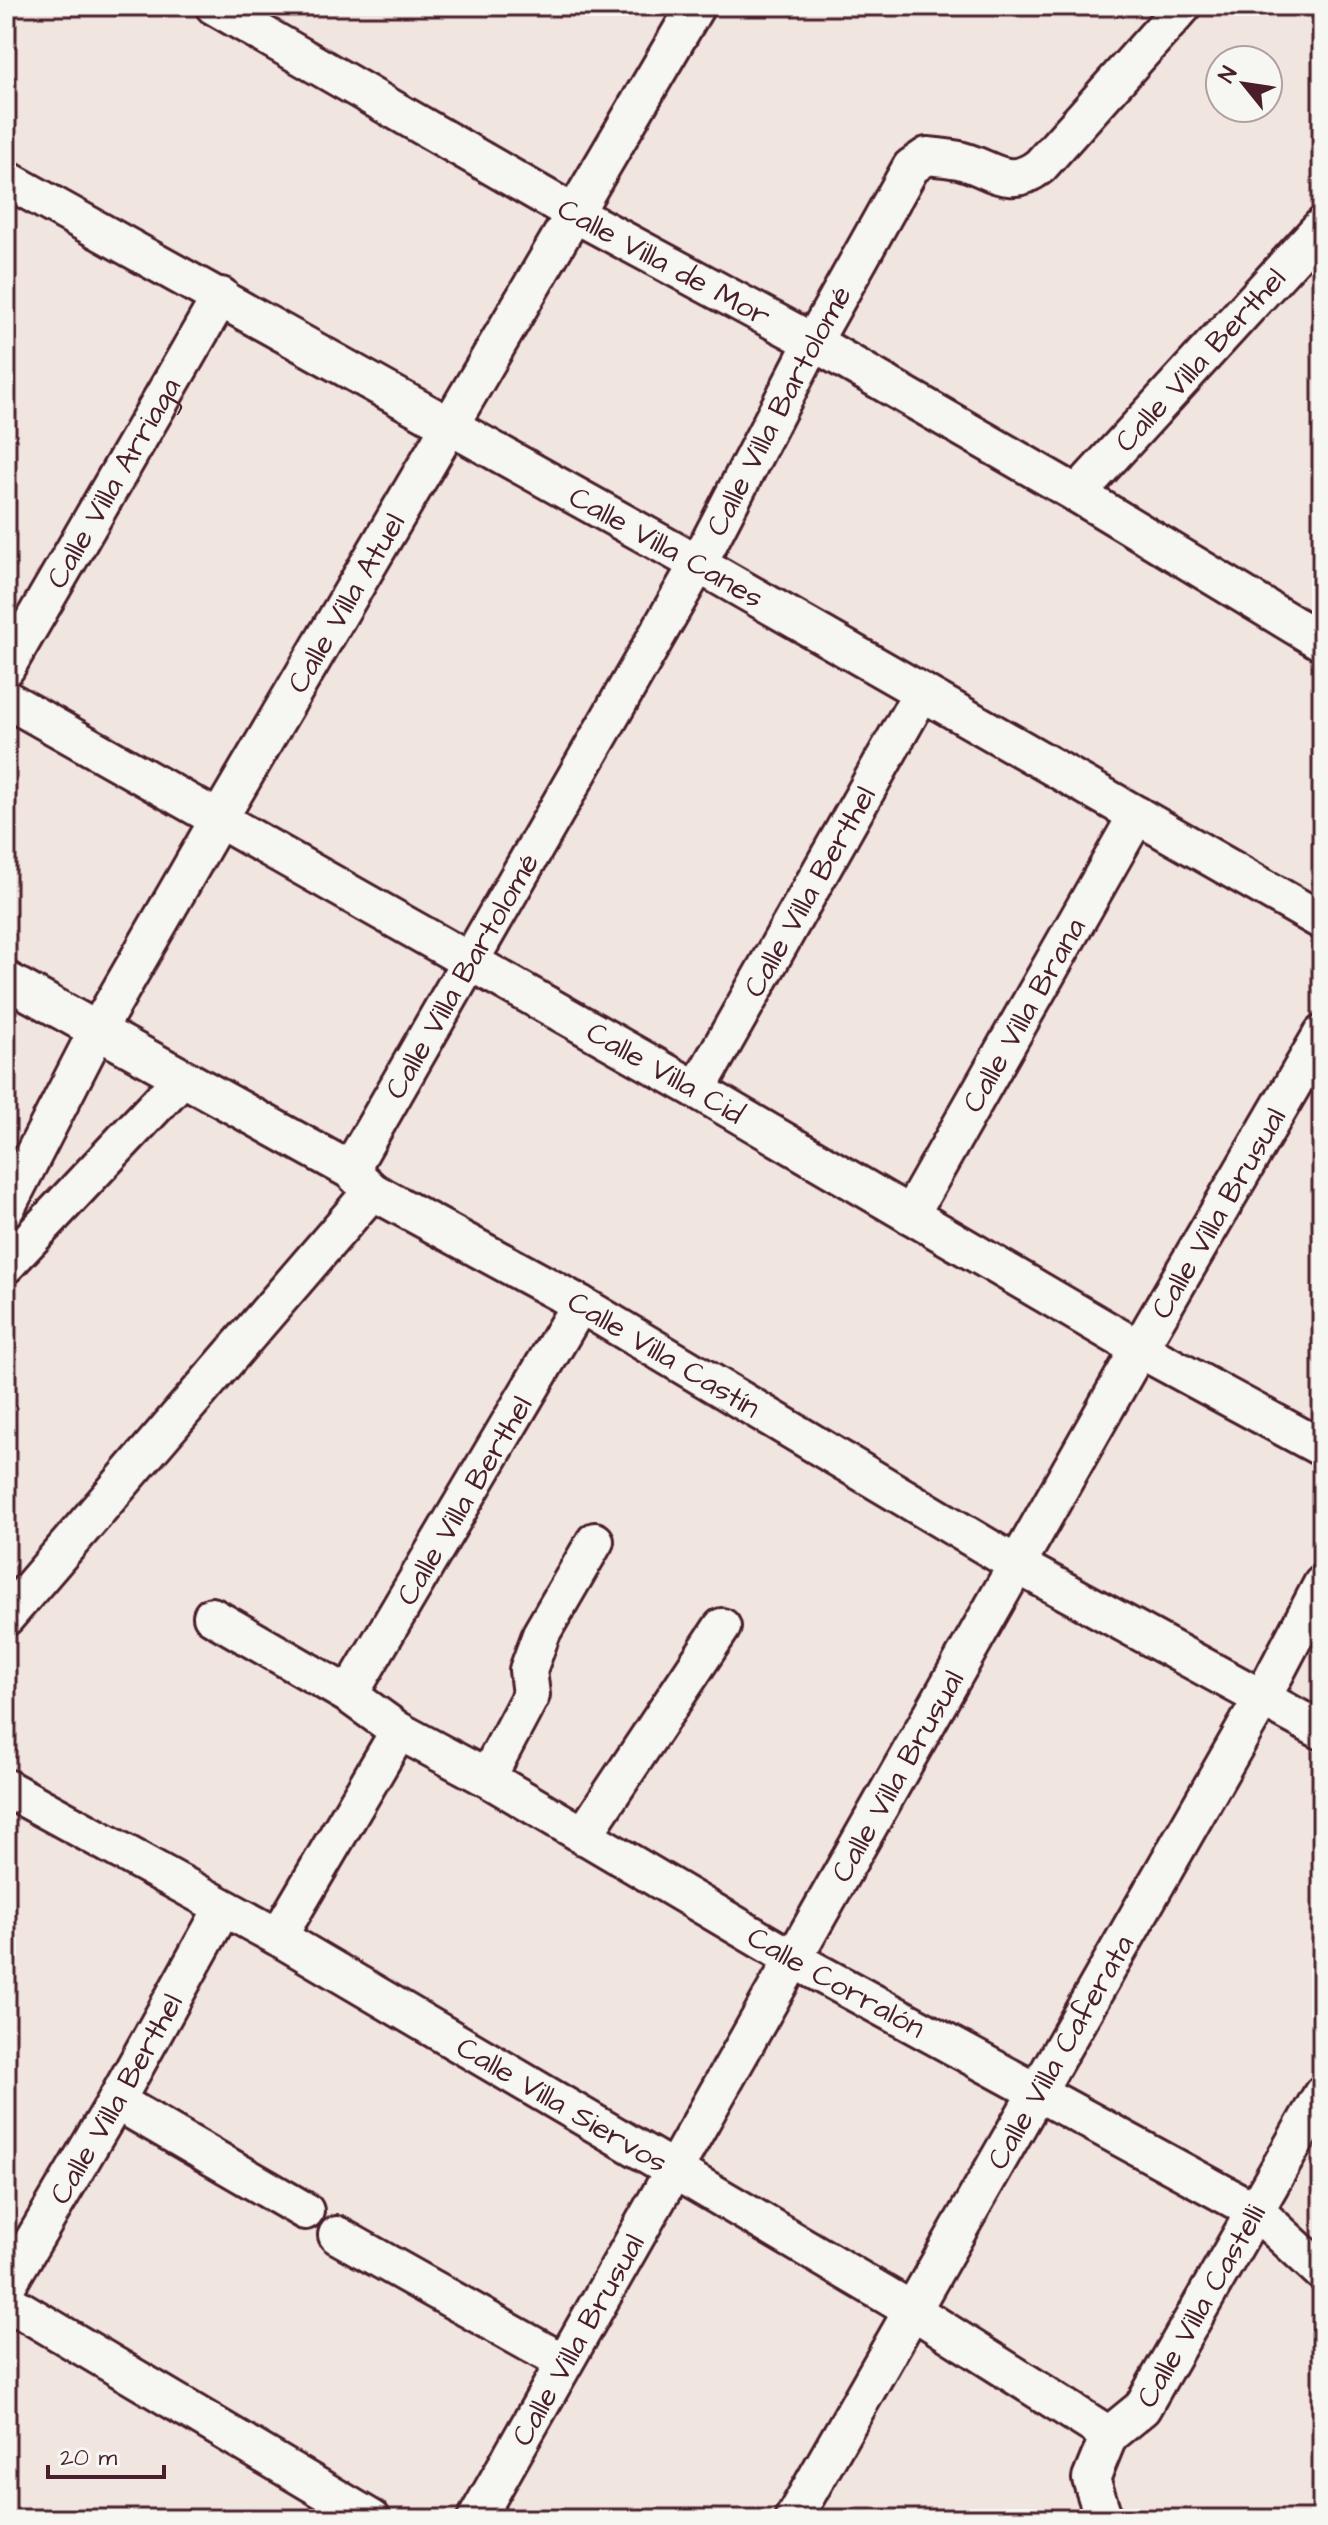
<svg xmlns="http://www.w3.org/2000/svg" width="1328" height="2525" font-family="'Architects Daughter',sans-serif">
<rect width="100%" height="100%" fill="#f1e5e0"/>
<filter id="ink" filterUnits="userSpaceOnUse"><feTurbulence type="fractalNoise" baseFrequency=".0125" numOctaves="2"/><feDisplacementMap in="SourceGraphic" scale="16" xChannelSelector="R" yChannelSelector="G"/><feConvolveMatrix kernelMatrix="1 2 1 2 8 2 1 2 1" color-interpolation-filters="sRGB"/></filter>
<g filter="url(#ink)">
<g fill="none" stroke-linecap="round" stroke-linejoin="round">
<defs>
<g id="street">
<path id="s1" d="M 214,6 L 575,214 L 813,342 L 1077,494 L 1322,642"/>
<path id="s2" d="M 6,179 L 698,564 L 1322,921"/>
<path id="s3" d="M 1077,494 L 1322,226"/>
<path id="s4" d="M 6,668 L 221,296"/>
<path id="s5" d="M 6,699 L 697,1090 L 1139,1349 L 1322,1448"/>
<path id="s6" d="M 6,980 L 350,1170 L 372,1191 L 580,1304 L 1019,1566 L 1322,1731"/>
<path id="s7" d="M 697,1090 L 922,692"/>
<path id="s8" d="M 350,1170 L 698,564 L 813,342 L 911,167 L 927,156 C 937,157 948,158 959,160 C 992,168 1008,191 1040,166 L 1183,6"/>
<path id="s9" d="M 6,1208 L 97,1031 L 220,817 L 696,6"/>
<path id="s10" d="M 910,1215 L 1137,815"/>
<path d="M 6,1265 L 182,1078"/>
<path id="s11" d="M 212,1616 L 349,1695 L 399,1731 L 487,1778 L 793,1959 L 1257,2212 L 1322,2272"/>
<path d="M 6,1617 L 372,1191"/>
<path id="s12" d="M 349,1695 L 580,1304"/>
<path d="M 487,1778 L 531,1695 L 528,1670 L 542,1632 L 595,1541"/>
<path id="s13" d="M 6,1788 L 278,1937 L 915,2312 L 1109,2435"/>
<path d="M 583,1836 L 722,1627"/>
<path d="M 278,1937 L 399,1731"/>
<path d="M 116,2101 L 305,2211"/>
<path d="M 337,2235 L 563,2362"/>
<path id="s14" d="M 6,2287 L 116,2101 L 223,1908"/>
<path d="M 6,2301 L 372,2519"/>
<path id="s15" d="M 476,2519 L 1139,1349 L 1322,1034"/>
<path id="s16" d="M 793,2519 L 1263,1697 L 1322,1584"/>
<path id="s17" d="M 1104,2519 L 1091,2479 L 1109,2435 L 1142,2408 L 1322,2094"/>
</g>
</defs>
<use href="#street" stroke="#4a1f2b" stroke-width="42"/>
<use href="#street" stroke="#f6f6f2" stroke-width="36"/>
</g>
</g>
<g text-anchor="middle" stroke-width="8" stroke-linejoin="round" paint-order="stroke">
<g font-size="30" fill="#4a1f2b" stroke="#f6f6f2">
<text dy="10" stroke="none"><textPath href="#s1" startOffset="518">Calle Villa de Mor</textPath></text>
<text dy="10" stroke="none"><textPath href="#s3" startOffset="182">Calle Villa Berthel</textPath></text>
<text dy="10" stroke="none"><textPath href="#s8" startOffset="872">Calle Villa Bartolomé</textPath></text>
<text dy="10" stroke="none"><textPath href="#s4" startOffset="214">Calle Villa Arriaga</textPath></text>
<text dy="10" stroke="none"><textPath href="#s2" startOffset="756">Calle Villa Canes</textPath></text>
<text dy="10" stroke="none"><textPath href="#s9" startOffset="694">Calle Villa Atuel</textPath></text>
<text dy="10" stroke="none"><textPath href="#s7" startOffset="228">Calle Villa Berthel</textPath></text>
<text dy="10" stroke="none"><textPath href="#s8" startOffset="224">Calle Villa Bartolomé</textPath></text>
<text dy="10" stroke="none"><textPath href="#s10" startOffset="230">Calle Villa Brana</textPath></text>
<text dy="10" stroke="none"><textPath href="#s5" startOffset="758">Calle Villa Cid</textPath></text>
<text dy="10" stroke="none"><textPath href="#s15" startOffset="1502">Calle Villa Brusual</textPath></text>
<text dy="10" stroke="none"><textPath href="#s6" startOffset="758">Calle Villa Castín</textPath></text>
<text dy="10" stroke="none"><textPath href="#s12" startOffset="226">Calle Villa Berthel</textPath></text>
<text dy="10" stroke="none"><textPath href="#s15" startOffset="854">Calle Villa Brusual</textPath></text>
<text dy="10" stroke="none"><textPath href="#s11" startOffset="724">Calle Corralón</textPath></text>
<text dy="10" stroke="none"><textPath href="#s16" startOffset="538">Calle Villa Caferata</textPath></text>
<text dy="10" stroke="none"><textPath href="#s14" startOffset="218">Calle Villa Berthel</textPath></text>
<text dy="10" stroke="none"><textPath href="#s13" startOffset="640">Calle Villa Siervos</textPath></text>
<text dy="10" stroke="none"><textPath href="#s17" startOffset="250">Calle Villa Castelli</textPath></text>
<text dy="10" stroke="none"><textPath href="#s15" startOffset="206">Calle Villa Brusual</textPath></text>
</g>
</g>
<rect width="1328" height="2525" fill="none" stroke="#f6f6f2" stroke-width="32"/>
<rect x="16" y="16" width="1296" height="2493" fill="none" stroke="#4a1f2b" stroke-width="3" filter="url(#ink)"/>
<g transform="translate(1244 84) rotate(300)"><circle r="38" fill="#f6f6f2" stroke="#b1a0a2" stroke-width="2"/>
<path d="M0-6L14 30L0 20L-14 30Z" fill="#4a1f2b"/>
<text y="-12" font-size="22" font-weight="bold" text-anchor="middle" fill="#4a1f2b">N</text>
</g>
<path d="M48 2465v12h116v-12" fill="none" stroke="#4a1f2b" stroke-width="4"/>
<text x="60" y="2465" font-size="24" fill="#4a1f2b" stroke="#f6f6f2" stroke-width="6" paint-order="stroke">20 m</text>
</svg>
